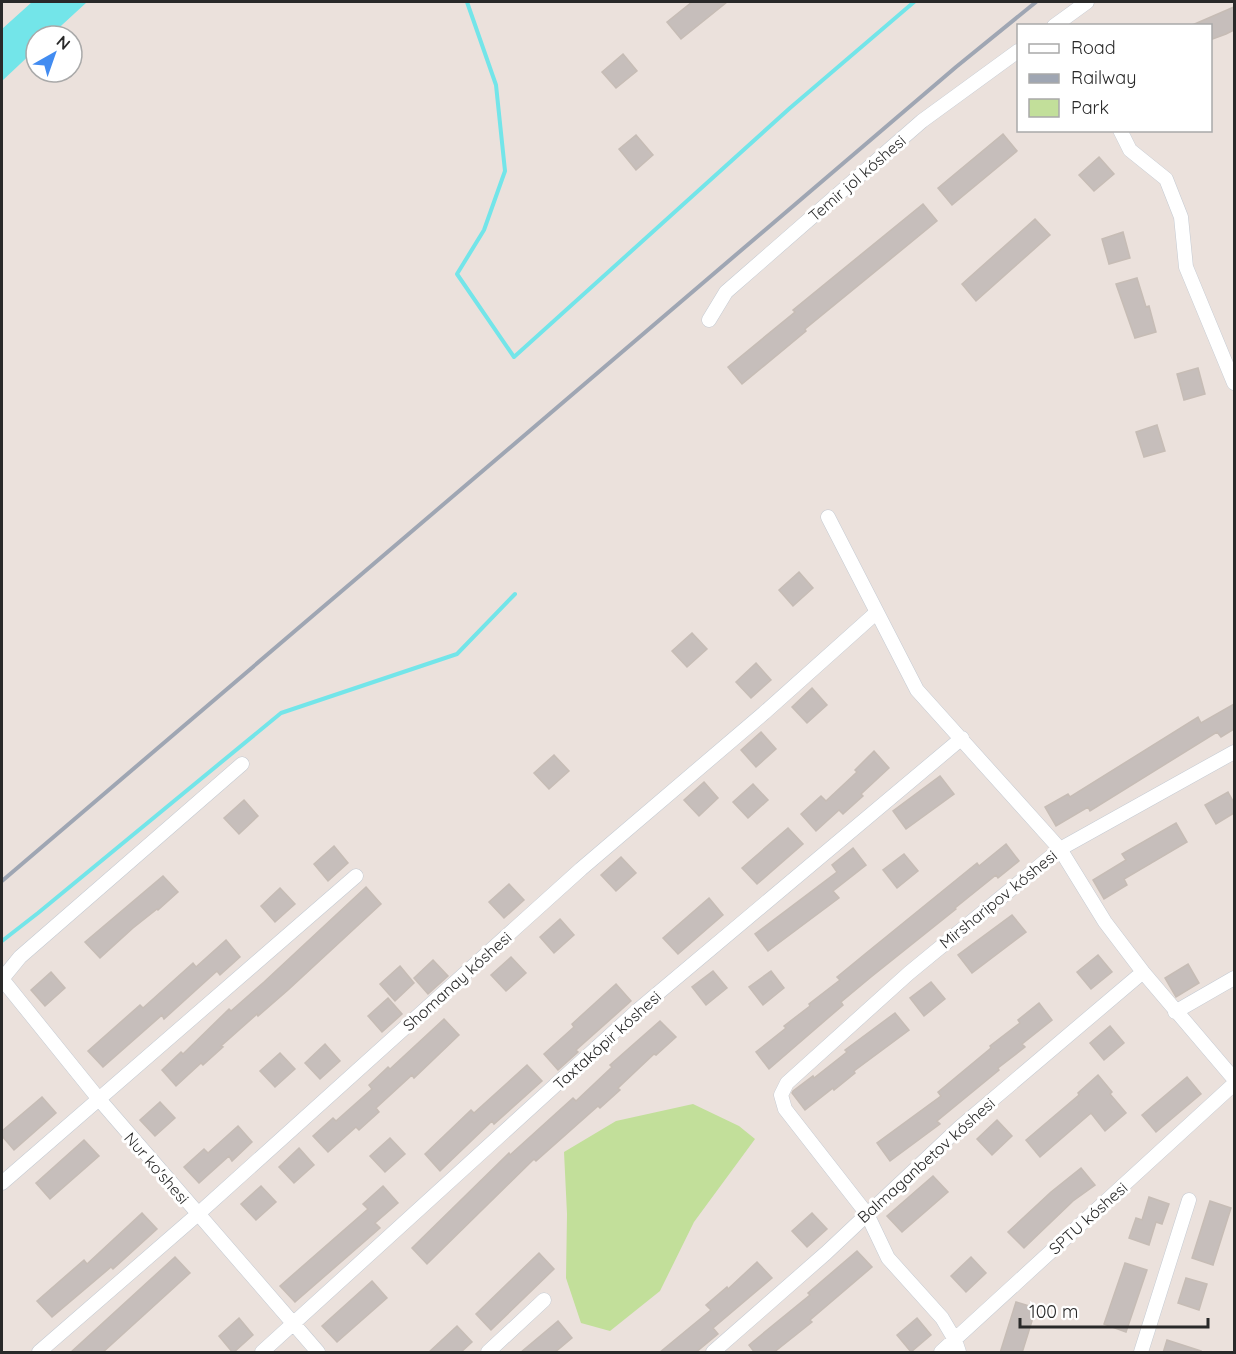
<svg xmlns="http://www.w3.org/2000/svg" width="1236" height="1354" font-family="Quicksand,sans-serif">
<rect width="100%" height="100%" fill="#ebe1dc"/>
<path fill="#c2df9a" d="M 693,1104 L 739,1126 L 755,1139 L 694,1222 L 660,1291 L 610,1331 L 581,1323 L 566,1278 L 567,1214 L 564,1152 L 616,1121 Z"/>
<path fill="#73e5e9" d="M 32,2 L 87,2 L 50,36 L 36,36 L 36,49 L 2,81 L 2,29 Z"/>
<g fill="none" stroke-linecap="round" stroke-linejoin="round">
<path stroke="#73e5e9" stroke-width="4" d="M 467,2 L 496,85 L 505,171 L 484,230 L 457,274 L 514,357 L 790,108 L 914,2
M 2,941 L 38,913 L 281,713 L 457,654 L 515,594"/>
</g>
<path fill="#c6bebb" stroke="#c6bcb5" stroke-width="1.5" d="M 692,2 L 727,2 L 681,39 L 667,22 Z
M 1234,7 L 1234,30 L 1226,34 L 1210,40 L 1210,26 L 1190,26 Z
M 623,54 L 637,71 L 616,88 L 602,72 Z
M 1003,134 L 1017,151 L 952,205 L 938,188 Z
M 636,135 L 653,155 L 636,170 L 619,149 Z
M 1099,157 L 1114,174 L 1094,191 L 1079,175 Z
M 923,204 L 937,221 L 805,329 L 806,331 L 742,384 L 728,367 L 795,312 L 793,310 Z
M 1035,219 L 1050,235 L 976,301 L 962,284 Z
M 1123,232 L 1130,258 L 1109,264 L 1102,239 Z
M 1137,278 L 1146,307 L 1149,306 L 1156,332 L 1135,338 L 1116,284 Z
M 1198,368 L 1205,394 L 1184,400 L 1177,374 Z
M 1157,425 L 1165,451 L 1144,457 L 1136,432 Z
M 799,572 L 813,588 L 793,606 L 779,590 Z
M 692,633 L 707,649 L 687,667 L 672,651 Z
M 756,663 L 771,680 L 751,698 L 736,682 Z
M 812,688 L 827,705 L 807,723 L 792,707 Z
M 1234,704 L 1234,729 L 1221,737 L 1217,732 L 1090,811 L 1088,807 L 1056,826 L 1045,807 L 1068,794 L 1070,797 L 1198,717 L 1201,723 Z
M 761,732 L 776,749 L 756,767 L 741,750 Z
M 874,751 L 889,768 L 861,794 L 863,796 L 843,814 L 839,810 L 816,831 L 801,814 L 821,796 L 826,801 L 857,772 L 855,770 Z
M 554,755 L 569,771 L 549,789 L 534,773 Z
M 940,776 L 954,794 L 906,829 L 893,811 Z
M 704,782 L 718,798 L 699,816 L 684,800 Z
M 753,784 L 768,800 L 748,818 L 733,802 Z
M 1228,792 L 1234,803 L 1234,813 L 1216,824 L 1205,805 Z
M 244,800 L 258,816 L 239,834 L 224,818 Z
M 1176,823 L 1187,842 L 1124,879 L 1127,885 L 1104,899 L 1093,880 L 1126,860 L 1122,854 Z
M 788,828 L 803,844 L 757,884 L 742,868 Z
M 1006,844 L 1019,861 L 998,878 L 996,875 L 955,908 L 956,909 L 871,977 L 841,1002 L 843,1005 L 769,1069 L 756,1052 L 786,1028 L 784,1026 L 810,1006 L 809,1004 L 840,980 L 837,977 L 865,954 L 977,863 L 979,866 Z
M 334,846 L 348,863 L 328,881 L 314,864 Z
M 853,848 L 866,865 L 833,891 L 839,898 L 768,951 L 755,934 L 837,872 L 832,865 Z
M 904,854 L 918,871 L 897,888 L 883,870 Z
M 621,857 L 636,873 L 616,891 L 601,875 Z
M 163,876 L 178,892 L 158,910 L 157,909 L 133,928 L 100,958 L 85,942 Z
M 509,884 L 524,900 L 504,918 L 489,902 Z
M 366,887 L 381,904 L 288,990 L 258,1016 L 257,1014 L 221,1046 L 223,1047 L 203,1065 L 201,1063 L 176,1086 L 162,1070 L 181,1052 L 183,1054 L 229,1009 L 231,1011 L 264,982 Z
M 280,888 L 295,904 L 275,922 L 261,906 Z
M 709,898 L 723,915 L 678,954 L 663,938 Z
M 1012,915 L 1026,932 L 972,973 L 958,955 Z
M 560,919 L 574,935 L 554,953 L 540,937 Z
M 226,940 L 240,957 L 220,975 L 217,971 L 164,1019 L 162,1015 L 103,1067 L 88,1051 L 140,1005 L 143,1008 L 193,963 L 196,967 Z
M 1098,955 L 1112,972 L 1091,989 L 1077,972 Z
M 511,957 L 526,973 L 506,991 L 491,975 Z
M 433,960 L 448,976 L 428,994 L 414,978 Z
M 1188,964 L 1199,983 L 1176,997 L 1165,978 Z
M 400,966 L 414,983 L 395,1001 L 380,984 Z
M 713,971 L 727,988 L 706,1005 L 692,987 Z
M 771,971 L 784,988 L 763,1005 L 749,987 Z
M 51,972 L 65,988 L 45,1006 L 31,990 Z
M 931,982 L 945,999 L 924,1016 L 910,998 Z
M 616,984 L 631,1001 L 576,1050 L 578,1052 L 558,1070 L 544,1054 L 574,1027 L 572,1024 Z
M 388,998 L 402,1014 L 382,1032 L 368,1016 Z
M 1039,1003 L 1052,1020 L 1022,1044 L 1025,1047 L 998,1068 L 999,1070 L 937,1121 L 940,1124 L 890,1161 L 877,1143 L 941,1096 L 938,1092 L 991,1048 L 990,1046 L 1020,1023 L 1018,1020 Z
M 895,1013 L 909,1030 L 854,1071 L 855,1073 L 834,1090 L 833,1088 L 805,1110 L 792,1093 L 793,1091 L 813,1076 L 814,1078 L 847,1052 L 845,1050 Z
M 444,1019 L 459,1035 L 414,1078 L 412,1075 L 376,1108 L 379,1112 L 359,1130 L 356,1127 L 328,1152 L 313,1136 L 333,1118 L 336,1121 L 372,1089 L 369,1085 L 388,1067 L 390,1069 Z
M 660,1021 L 676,1037 L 656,1055 L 654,1054 L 618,1088 L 620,1090 L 600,1108 L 598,1106 L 536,1161 L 534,1159 L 427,1264 L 412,1248 L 509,1153 L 510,1155 L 573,1098 L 576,1101 L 612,1067 L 610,1065 Z
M 1110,1026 L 1124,1043 L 1104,1060 L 1090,1043 Z
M 325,1044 L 340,1061 L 320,1079 L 305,1063 Z
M 280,1053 L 295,1069 L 275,1087 L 260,1071 Z
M 527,1065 L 542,1081 L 494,1124 L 492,1121 L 440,1171 L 425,1154 L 471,1110 L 474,1113 Z
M 1098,1075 L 1112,1092 L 1110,1094 L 1126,1113 L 1105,1131 L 1091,1113 L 1040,1157 L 1026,1140 L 1079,1095 L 1078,1093 Z
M 1187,1077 L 1201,1094 L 1156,1132 L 1142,1115 Z
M 42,1097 L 56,1113 L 14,1150 L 2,1136 L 2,1131 Z
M 160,1102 L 175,1118 L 155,1136 L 140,1120 Z
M 997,1120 L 1012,1136 L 992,1155 L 977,1139 Z
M 238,1126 L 252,1142 L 232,1161 L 229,1156 L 199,1183 L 184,1167 L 204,1149 L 208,1153 Z
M 390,1138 L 405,1154 L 385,1172 L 370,1156 Z
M 84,1140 L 99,1156 L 50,1199 L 36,1183 Z
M 299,1148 L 314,1165 L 294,1183 L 279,1167 Z
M 1081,1168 L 1095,1185 L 1073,1201 L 1024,1248 L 1008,1232 L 1051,1192 Z
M 933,1176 L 948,1192 L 902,1232 L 887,1216 Z
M 261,1186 L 276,1202 L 256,1220 L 241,1204 Z
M 383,1186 L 398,1203 L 375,1223 L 380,1228 L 295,1302 L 280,1286 L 368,1209 L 363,1204 Z
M 1149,1197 L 1169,1204 L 1162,1224 L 1156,1222 L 1149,1245 L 1129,1238 L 1136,1218 L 1142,1220 Z
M 1210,1201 L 1231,1208 L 1213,1265 L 1192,1258 Z
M 142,1213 L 157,1229 L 113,1269 L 111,1267 L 52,1317 L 37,1301 L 84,1260 L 87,1264 Z
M 812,1213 L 827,1229 L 807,1247 L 792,1231 Z
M 857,1251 L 872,1267 L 810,1320 L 812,1322 L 773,1353 L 755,1353 L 749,1345 L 810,1295 L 808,1293 Z
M 539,1253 L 554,1269 L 491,1330 L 476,1314 Z
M 175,1257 L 190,1273 L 145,1314 L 102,1353 L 70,1353 Z
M 971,1257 L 986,1273 L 966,1292 L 951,1276 Z
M 757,1262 L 772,1278 L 713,1328 L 718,1334 L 695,1353 L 659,1353 L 711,1310 L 706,1305 L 727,1287 L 728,1289 Z
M 1125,1263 L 1147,1270 L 1126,1332 L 1104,1324 Z
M 1186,1278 L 1207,1284 L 1199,1310 L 1178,1303 Z
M 372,1281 L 387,1298 L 337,1342 L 322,1326 Z
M 1016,1302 L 1036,1308 L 1022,1353 L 1000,1353 Z
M 239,1318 L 253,1335 L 233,1353 L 219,1336 Z
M 917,1318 L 931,1335 L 911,1352 L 897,1335 Z
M 558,1321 L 572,1338 L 554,1353 L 520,1353 Z
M 457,1326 L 472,1342 L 460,1353 L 428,1353 Z
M 1167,1340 L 1201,1351 L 1200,1353 L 1163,1353 Z"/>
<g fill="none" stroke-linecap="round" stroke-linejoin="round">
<defs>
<path id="minor" d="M 1054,26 L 1087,2
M 1120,130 L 1130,150 L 1166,179 L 1181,217 L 1186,267 L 1234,383
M 709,320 L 726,292 L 922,121 L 1018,51
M 828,517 L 917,690 L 1060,849 L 1105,922 L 1143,972 L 1234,1079
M 2,979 L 98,1098 L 318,1352
M 2,979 L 20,957 L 242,764
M 1175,1012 L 1234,978
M 2,1183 L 356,876
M 39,1352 L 198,1214 L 581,869 L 764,713 L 877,612
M 262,1352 L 638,1010 L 962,738
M 488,1352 L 544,1300
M 713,1352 L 826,1253 L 959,1128 L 1143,972
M 941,1352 L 1234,1084
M 959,1352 L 955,1340 L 942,1318 L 888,1258 L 867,1214 L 785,1109 L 781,1095 L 787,1083 L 909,973 L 1060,849 L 1234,752
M 1141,1352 L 1189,1200"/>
</defs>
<use href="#minor" stroke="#c4cad2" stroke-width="15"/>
<use href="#minor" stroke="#fff" stroke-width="14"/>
<path stroke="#9fa6b3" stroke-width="4" d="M 2,881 L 956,67 L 1036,2"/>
</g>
<g text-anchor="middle" stroke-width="6" stroke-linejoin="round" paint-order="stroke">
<g font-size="16" fill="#292929" stroke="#fff">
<text transform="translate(857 178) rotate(-41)" y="6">Temir jol kóshesi</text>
<text transform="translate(998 899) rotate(-39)" y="6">Mirsharipov kóshesi</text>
<text transform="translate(457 981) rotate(-42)" y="6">Shomanay kóshesi</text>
<text transform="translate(607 1040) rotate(-42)" y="6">Taxtakópir kóshesi</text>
<text transform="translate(926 1160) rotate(-42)" y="6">Balmaganbetov kóshesi</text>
<text transform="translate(157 1168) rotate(49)" y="6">Nur ko'shesi</text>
<text transform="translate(1088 1218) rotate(-42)" y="6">SPTU kóshesi</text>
</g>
</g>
<rect width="1236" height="1354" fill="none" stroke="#292929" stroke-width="6"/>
<rect x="1017" y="24" width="195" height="108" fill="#ffffff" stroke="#a9a9a9" stroke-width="1.5"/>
<rect x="1029" y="44" width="30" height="9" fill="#ffffff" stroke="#a9a9a9" stroke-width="1.5"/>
<text x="1071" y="54" font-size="18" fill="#292929">Road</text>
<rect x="1029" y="74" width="30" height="9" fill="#9fa6b3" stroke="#a9a9a9" stroke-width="1.5"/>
<text x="1071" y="84" font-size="18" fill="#292929">Railway</text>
<rect x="1029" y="99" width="30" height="18" fill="#c2df9a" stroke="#a9a9a9" stroke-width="1.5"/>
<text x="1071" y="114" font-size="18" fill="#292929">Park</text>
<g transform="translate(54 54) rotate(40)"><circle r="28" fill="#ffffff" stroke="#a9a9a9" stroke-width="1.5"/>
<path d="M0-4.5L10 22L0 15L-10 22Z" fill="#428cf1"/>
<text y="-9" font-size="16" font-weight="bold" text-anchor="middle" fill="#292929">N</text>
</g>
<path d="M1020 1318v9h188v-9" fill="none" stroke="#292929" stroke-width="3"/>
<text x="1029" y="1318" font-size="18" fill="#292929" stroke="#ffffff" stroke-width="4.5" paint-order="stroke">100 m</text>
</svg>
